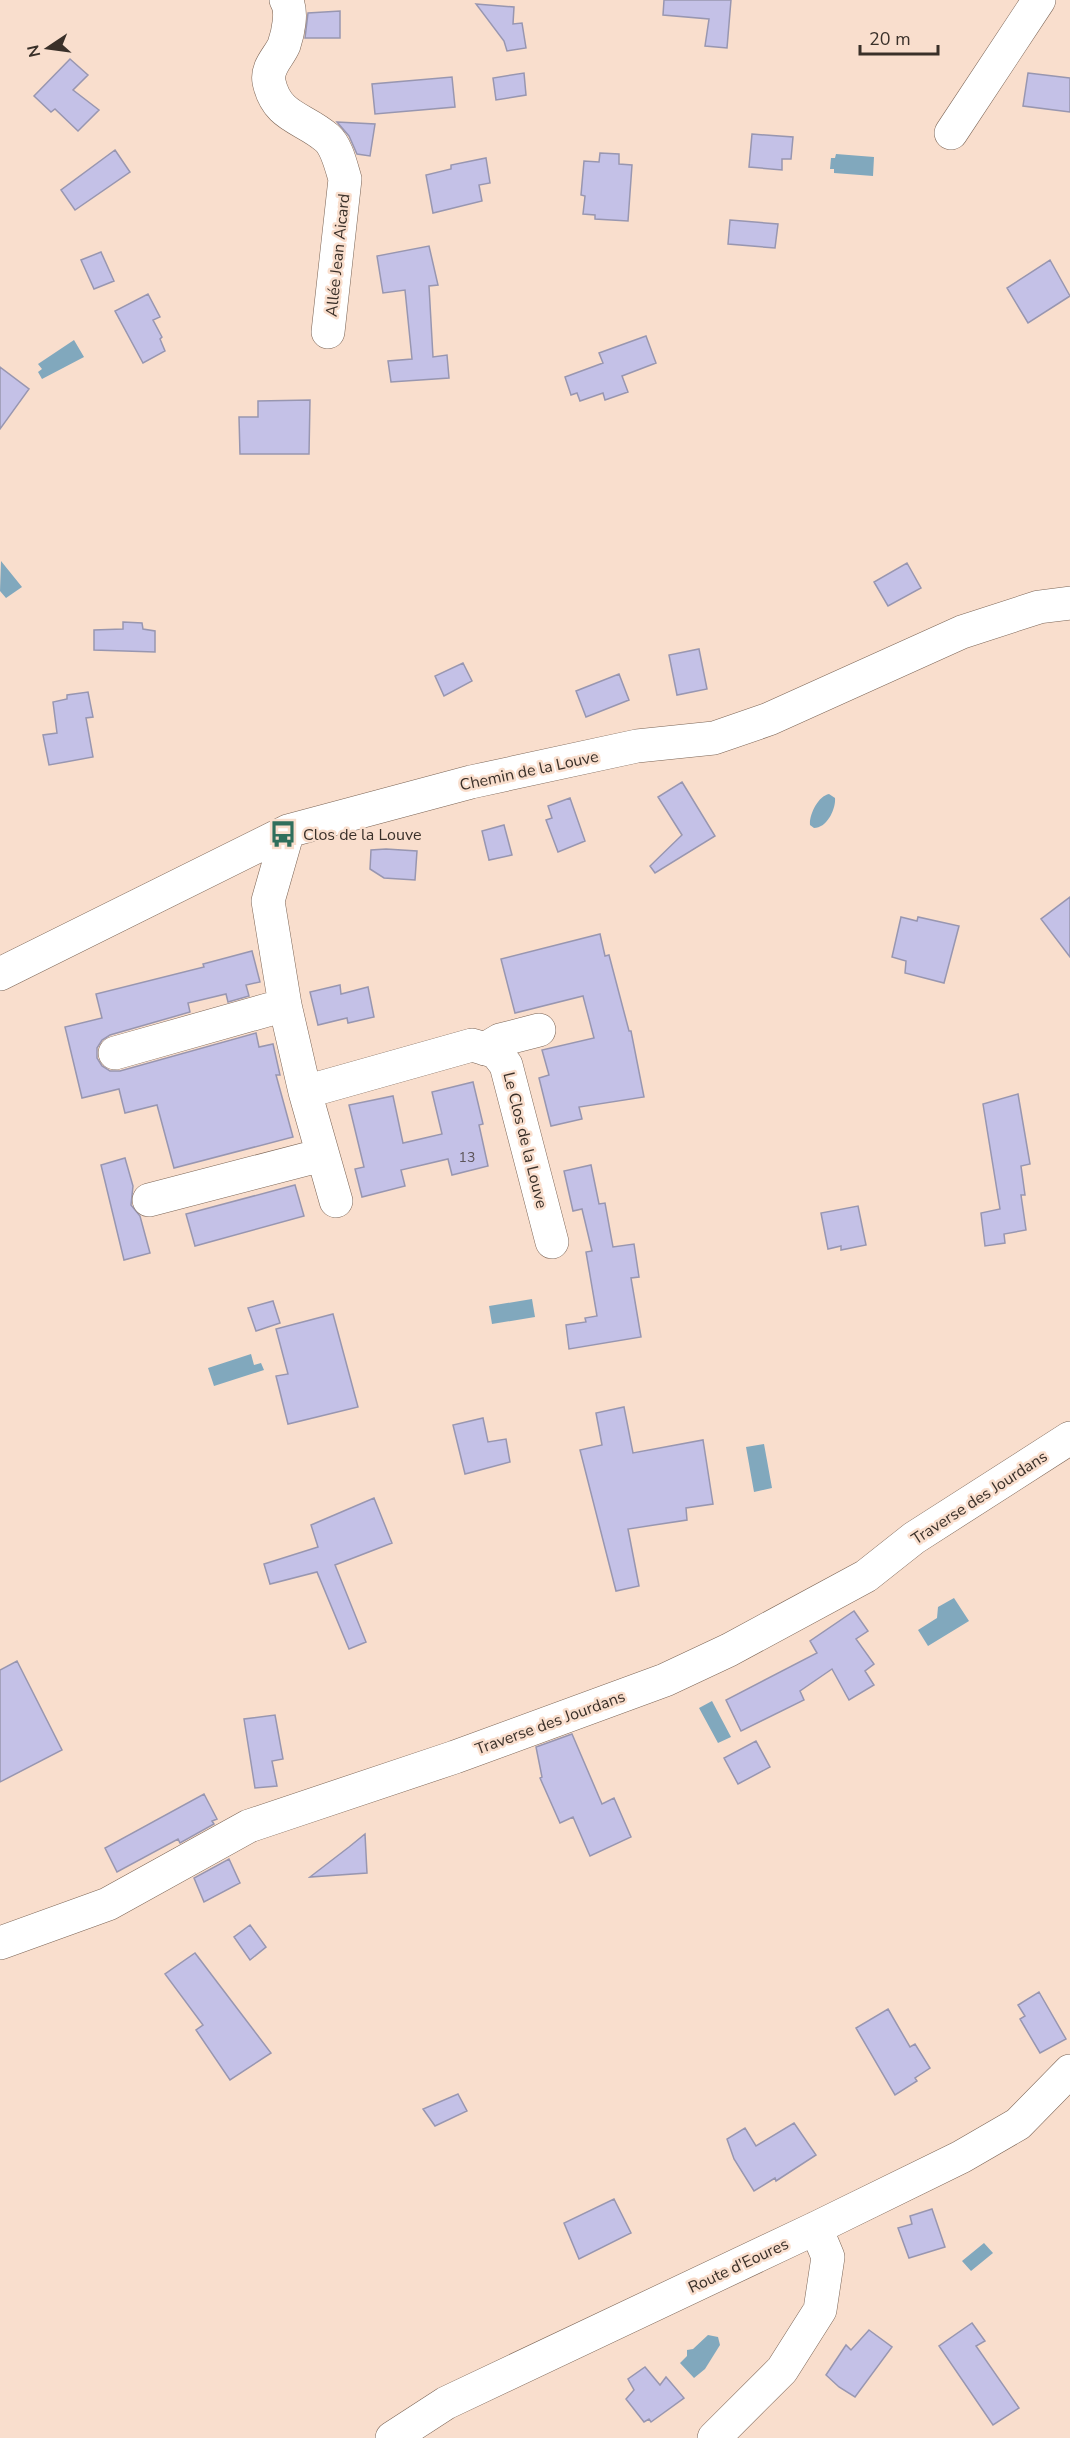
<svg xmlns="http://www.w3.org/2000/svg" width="1070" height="2438" font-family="'Nunito Sans',sans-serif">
<rect width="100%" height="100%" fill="#f9decd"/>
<path fill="#81a8bd" d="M 836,154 L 874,157 L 873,176 L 834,173 L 834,169 L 830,169 L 831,158 L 835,158 Z
M 74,340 L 84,357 L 42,379 L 38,372 L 42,369 L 38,364 Z
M 1,561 L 22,587 L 6,598 L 0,591 Z
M 829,794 L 835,798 C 836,809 827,828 814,828 L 810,825 C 809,815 818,796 829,794 Z
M 532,1299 L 535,1317 L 492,1324 L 489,1306 Z
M 251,1354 L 254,1365 L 261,1363 L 264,1370 L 214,1386 L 208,1368 Z
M 764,1444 L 772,1488 L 754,1492 L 746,1447 Z
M 954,1598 L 969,1621 L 928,1646 L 918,1630 L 937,1618 L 938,1607 Z
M 712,1701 L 731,1737 L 718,1743 L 699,1708 Z
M 984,2243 L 993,2253 L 971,2271 L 962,2261 Z
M 708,2335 L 718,2337 L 720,2345 L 705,2369 L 694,2378 L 680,2363 L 687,2356 L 687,2350 L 693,2349 Z"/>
<path fill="#c4c1e7" stroke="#9896b0" stroke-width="1.5" d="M 664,0 L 731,0 L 727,48 L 705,46 L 709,19 L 663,15 Z
M 476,4 L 514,7 L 513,24 L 522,23 L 526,48 L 507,51 L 504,41 Z
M 340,11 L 340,38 L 305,38 L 308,13 Z
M 70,59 L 88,75 L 73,90 L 99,110 L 78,131 L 55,109 L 51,112 L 34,96 Z
M 524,73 L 526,95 L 496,100 L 493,78 Z
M 1028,73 L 1070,78 L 1070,112 L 1023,106 Z
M 452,77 L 455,107 L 375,114 L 372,84 Z
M 337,122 L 375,124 L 370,156 L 357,154 L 349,136 Z
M 752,134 L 793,137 L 791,159 L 782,159 L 782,170 L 749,167 Z
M 115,150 L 130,172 L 75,210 L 61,190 Z
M 600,153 L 619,154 L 619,164 L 632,165 L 628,221 L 595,219 L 595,215 L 583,214 L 585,196 L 581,195 L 584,161 L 599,162 Z
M 486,158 L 490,183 L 479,185 L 482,201 L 433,213 L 426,175 L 451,169 L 451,165 Z
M 730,220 L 778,224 L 775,248 L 728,244 Z
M 429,246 L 438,285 L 429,286 L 433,357 L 447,355 L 449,378 L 391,382 L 388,361 L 412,359 L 405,290 L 383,293 L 377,256 Z
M 101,252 L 114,281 L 94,289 L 81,260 Z
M 1050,260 L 1070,296 L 1028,323 L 1007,288 Z
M 148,294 L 160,317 L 153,320 L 162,337 L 160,339 L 165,351 L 143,363 L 115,311 Z
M 646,336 L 656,363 L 622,376 L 628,392 L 605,400 L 603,393 L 580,401 L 577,393 L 571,395 L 565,377 L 603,363 L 599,353 Z
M 0,367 L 29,389 L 0,429 Z
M 310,400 L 309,454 L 240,454 L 239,417 L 258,417 L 258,401 Z
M 907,563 L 921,588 L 888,606 L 874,582 Z
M 123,622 L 142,623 L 143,629 L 155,631 L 155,652 L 94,650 L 94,630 L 123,629 Z
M 699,649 L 707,689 L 677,695 L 669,655 Z
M 463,663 L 472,681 L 444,696 L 435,676 Z
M 619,674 L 629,700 L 586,717 L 576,691 Z
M 88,692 L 93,717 L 86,718 L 93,757 L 49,765 L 43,735 L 57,733 L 53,702 L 67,699 L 67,695 Z
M 682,782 L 715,836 L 655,873 L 650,866 L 682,835 L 658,797 Z
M 570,798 L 585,841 L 558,852 L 546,820 L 552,818 L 548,806 Z
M 504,825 L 512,855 L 489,860 L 482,831 Z
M 386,849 L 417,851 L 415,880 L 384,878 L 370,869 L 371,850 Z
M 1070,897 L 1070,957 L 1041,919 Z
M 901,917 L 917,921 L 918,917 L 959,926 L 944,983 L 905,973 L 906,961 L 892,957 Z
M 600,934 L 605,956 L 609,955 L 629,1031 L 631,1031 L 644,1097 L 579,1107 L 582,1119 L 551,1126 L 539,1078 L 549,1075 L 542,1050 L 594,1038 L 583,996 L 515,1013 L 501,959 Z
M 252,951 L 260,982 L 246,985 L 249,996 L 228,1002 L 226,994 L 188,1003 L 190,1012 L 110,1035 L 102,1040 L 97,1048 L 97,1058 L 102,1066 L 110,1071 L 120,1071 L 256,1033 L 259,1047 L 273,1044 L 280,1075 L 276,1075 L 293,1137 L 174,1168 L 157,1105 L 125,1113 L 119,1089 L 82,1098 L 65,1027 L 102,1018 L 96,994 L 204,967 L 203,964 Z
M 340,985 L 341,994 L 368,987 L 374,1017 L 348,1023 L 347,1018 L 318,1025 L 310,992 Z
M 473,1082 L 483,1124 L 479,1125 L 488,1166 L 452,1175 L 448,1159 L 401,1170 L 405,1186 L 362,1197 L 355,1169 L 364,1167 L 349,1105 L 393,1096 L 403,1143 L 442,1134 L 432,1092 Z
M 1018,1094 L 1030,1164 L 1021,1166 L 1025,1195 L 1021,1195 L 1026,1230 L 1004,1234 L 1005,1243 L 985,1246 L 981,1213 L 1000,1209 L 983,1104 Z
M 125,1158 L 133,1186 L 131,1205 L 140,1216 L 150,1253 L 124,1260 L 101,1165 Z
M 591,1165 L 599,1204 L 605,1203 L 613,1247 L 634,1244 L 639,1277 L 631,1278 L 641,1337 L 569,1349 L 566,1325 L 586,1322 L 585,1318 L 597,1316 L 586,1252 L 592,1251 L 582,1209 L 573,1211 L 564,1171 Z
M 295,1185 L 304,1216 L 195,1246 L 186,1214 Z
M 858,1206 L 866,1245 L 841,1250 L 841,1246 L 828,1249 L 821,1213 Z
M 273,1301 L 280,1323 L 256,1331 L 248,1308 Z
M 333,1314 L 358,1407 L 288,1424 L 276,1376 L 288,1374 L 276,1329 Z
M 624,1407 L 633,1453 L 703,1440 L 713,1504 L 686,1508 L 687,1520 L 628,1529 L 639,1586 L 616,1591 L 580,1450 L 602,1445 L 596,1413 Z
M 483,1418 L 488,1442 L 506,1439 L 510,1462 L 465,1474 L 453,1425 Z
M 374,1498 L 392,1543 L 335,1565 L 366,1642 L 349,1649 L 317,1572 L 270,1584 L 264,1564 L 318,1547 L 311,1525 Z
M 854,1611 L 868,1631 L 856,1639 L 874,1664 L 865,1671 L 874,1685 L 849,1700 L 832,1669 L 800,1691 L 804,1700 L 741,1731 L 726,1700 L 817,1653 L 810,1641 Z
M 17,1661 L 62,1750 L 0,1782 L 0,1670 Z
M 275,1715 L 283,1759 L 272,1761 L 277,1786 L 255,1788 L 244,1719 Z
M 572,1734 L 602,1804 L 614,1798 L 631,1837 L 590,1856 L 573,1817 L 560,1823 L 540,1778 L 542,1777 L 536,1747 Z
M 756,1741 L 770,1767 L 738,1784 L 724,1758 Z
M 204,1794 L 217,1819 L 212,1821 L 214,1824 L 180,1843 L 178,1839 L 117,1872 L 105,1848 Z
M 365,1834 L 367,1873 L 310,1877 L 349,1847 Z
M 229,1859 L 240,1883 L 204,1902 L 194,1878 Z
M 250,1925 L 266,1947 L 250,1960 L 234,1937 Z
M 195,1953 L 271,2053 L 230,2080 L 196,2030 L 203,2025 L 165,1974 Z
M 1039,1992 L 1066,2039 L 1040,2053 L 1020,2019 L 1025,2016 L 1018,2005 Z
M 888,2009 L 910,2047 L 915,2044 L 930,2068 L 915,2078 L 917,2081 L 895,2095 L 856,2028 Z
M 458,2094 L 467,2111 L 435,2126 L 423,2109 Z
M 794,2123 L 816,2155 L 776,2181 L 775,2178 L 754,2191 L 734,2159 L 727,2139 L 745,2128 L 756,2146 Z
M 614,2199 L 631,2233 L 579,2259 L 564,2223 Z
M 932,2209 L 945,2247 L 909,2258 L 898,2228 L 912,2224 L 910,2216 Z
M 972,2323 L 985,2341 L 976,2346 L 1019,2408 L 993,2425 L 939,2346 Z
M 869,2330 L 892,2347 L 855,2397 L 839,2387 L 826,2375 L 846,2345 L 851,2350 Z
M 645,2367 L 660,2385 L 666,2377 L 684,2398 L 651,2422 L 649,2419 L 644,2422 L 626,2399 L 634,2390 L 628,2379 Z"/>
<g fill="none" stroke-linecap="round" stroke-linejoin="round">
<defs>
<path id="minor" d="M 286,0 C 293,11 288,33 284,45 C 279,57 266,67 269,82 C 277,118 303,117 327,138 C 337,147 341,166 345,179 L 328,332
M 951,133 L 1039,0
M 288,831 L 268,901 L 285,1005 L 305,1092 L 336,1201
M 0,974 L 288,831 L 471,782 L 637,746 L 714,738 L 769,719 L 962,632 L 1039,607 L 1070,603
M 485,1049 L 500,1040 L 539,1030
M 115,1053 L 285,1005
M 305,1092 L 472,1045 L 496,1052 L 506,1065 L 552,1242
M 149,1200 L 322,1155
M 0,1943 L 108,1904 L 249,1826 L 455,1757 L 665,1680 L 729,1650 L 866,1576 L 914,1538 L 1070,1438
M 392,2438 L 446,2403 L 816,2228 L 961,2157 L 1018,2124 L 1070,2071
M 714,2438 L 782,2370 L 820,2310 L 828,2257 L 816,2228"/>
</defs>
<use href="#minor" stroke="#7b6455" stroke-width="34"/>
<use href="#minor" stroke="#fff" stroke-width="33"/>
</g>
<defs>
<symbol id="bus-bare" viewBox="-9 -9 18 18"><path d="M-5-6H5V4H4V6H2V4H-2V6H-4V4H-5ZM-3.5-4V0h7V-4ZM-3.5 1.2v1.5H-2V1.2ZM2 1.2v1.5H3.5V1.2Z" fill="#306f5c" stroke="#f9decd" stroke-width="2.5" paint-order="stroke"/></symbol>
</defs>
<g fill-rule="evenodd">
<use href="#bus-bare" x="264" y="815" width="38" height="38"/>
</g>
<g text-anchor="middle" stroke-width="5" stroke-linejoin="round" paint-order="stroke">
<g font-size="14" fill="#5c5458">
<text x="467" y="1162">13</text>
</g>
<g font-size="16" fill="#3a3029" stroke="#f9decd">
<text transform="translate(337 255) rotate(-84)" y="6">Allée Jean Aicard</text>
<text transform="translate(529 770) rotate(-12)" y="6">Chemin de la Louve</text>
<text transform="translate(526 1140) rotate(76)" y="6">Le Clos de la Louve</text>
<text transform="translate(979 1497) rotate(-33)" y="6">Traverse des Jourdans</text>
<text transform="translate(550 1722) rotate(-20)" y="6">Traverse des Jourdans</text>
<text transform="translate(738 2265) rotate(-25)" y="6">Route d'Eoures</text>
</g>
<g font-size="16" fill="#3a3029" stroke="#f9decd" text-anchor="start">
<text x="303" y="840">Clos de la Louve</text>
</g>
</g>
<g transform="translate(48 48) rotate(257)" stroke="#f9decd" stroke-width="4.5" paint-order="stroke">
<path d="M0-4.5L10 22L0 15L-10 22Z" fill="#3a3029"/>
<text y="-9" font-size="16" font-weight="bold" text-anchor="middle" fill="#3a3029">N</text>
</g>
<path d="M860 45v9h78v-9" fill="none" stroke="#3a3029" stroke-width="3"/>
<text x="869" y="45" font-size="18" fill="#3a3029" stroke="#f9decd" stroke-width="4.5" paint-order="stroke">20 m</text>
</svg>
